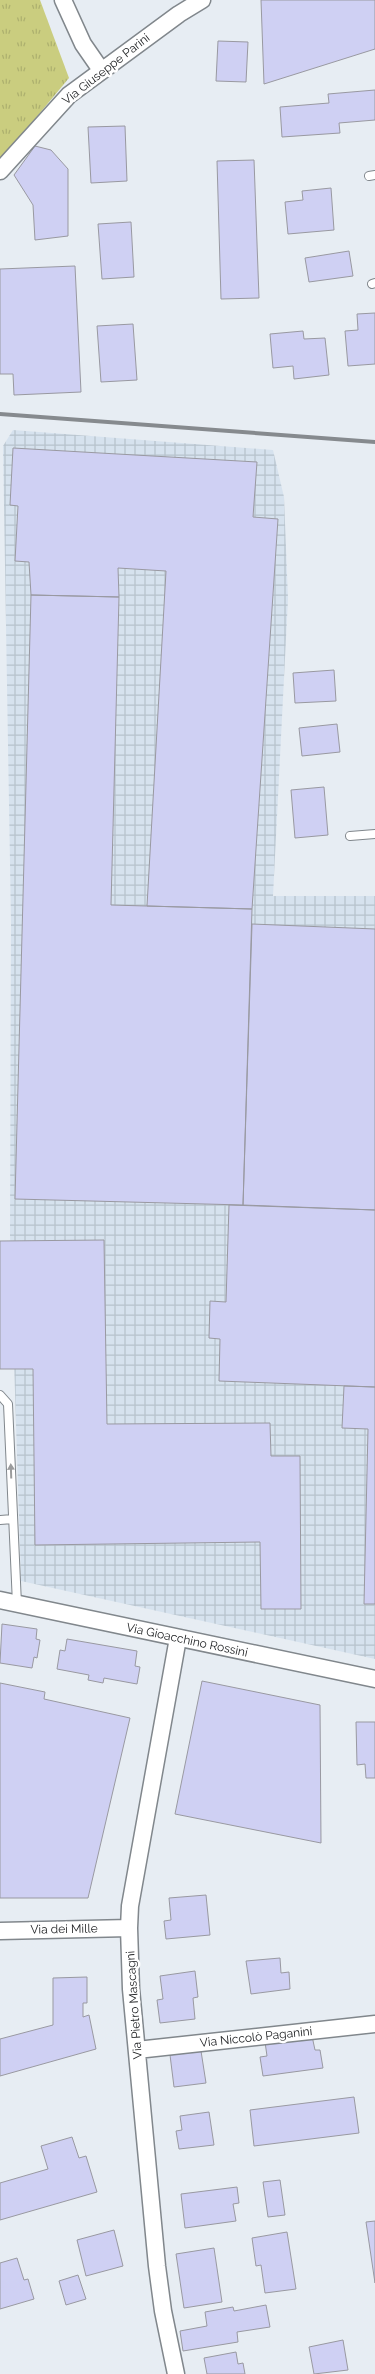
<svg xmlns="http://www.w3.org/2000/svg" width="375" height="2374" font-family="Raleway,sans-serif">
<defs>
<pattern id="industrial-grid" width="8" height="8" patternUnits="userSpaceOnUse" patternTransform="scale(1.25)"><rect width="8" height="8" fill="#d6e2ee"/><path d="M0 4h8M4 0v8" fill="none" stroke="#b7c2cc"/></pattern>
<pattern id="grass-tufts" width="24" height="20" patternUnits="userSpaceOnUse" patternTransform="scale(1.25)"><rect width="24" height="20" fill="#cacd7f"/><path d="M3 7l-1-3M5 7V3M7 7l1-3M15 17l-1-3M17 17v-4M19 17l1-3" fill="none" stroke="#adb06e"/></pattern>
</defs>
<rect width="100%" height="100%" fill="#e7edf3"/>
<path fill="url(#industrial-grid)" d="M 13,430 L 273,450 L 284,497 L 288,599 L 273,896 L 375,896 L 375,1659 L 21,1581 L 10,1235 L 11,923 L 3,446 Z"/>
<path fill="url(#grass-tufts)" d="M 0,0 L 40,0 L 69,78 L 0,161 Z"/>
<path fill="#cfd0f3" stroke="#9999a1" d="M 261,0 L 375,0 L 375,49 L 264,84 Z
M 218,41 L 248,42 L 246,82 L 216,81 Z
M 375,90 L 375,120 L 339,123 L 340,133 L 282,137 L 280,107 L 329,103 L 328,94 Z
M 125,126 L 127,181 L 91,183 L 88,127 Z
M 35,146 L 51,150 L 68,169 L 68,236 L 35,240 L 33,205 L 14,175 Z
M 254,160 L 259,298 L 221,299 L 217,161 Z
M 331,188 L 334,230 L 288,234 L 285,202 L 303,200 L 302,191 Z
M 131,222 L 134,277 L 102,279 L 98,224 Z
M 349,251 L 353,276 L 309,282 L 305,258 Z
M 75,266 L 81,392 L 14,395 L 13,374 L 0,374 L 0,269 Z
M 375,313 L 375,364 L 348,366 L 345,331 L 358,330 L 357,314 Z
M 133,324 L 137,380 L 101,382 L 97,326 Z
M 303,331 L 304,339 L 325,338 L 329,375 L 294,379 L 293,366 L 273,368 L 270,334 Z
M 13,448 L 257,462 L 253,517 L 278,519 L 252,909 L 147,906 L 166,571 L 118,568 L 119,597 L 31,595 L 29,562 L 15,561 L 18,506 L 10,505 Z
M 31,595 L 119,597 L 111,905 L 252,909 L 243,1205 L 15,1199 Z
M 334,670 L 336,701 L 295,703 L 293,673 Z
M 337,724 L 340,752 L 302,756 L 299,728 Z
M 324,787 L 328,835 L 295,838 L 291,790 Z
M 252,924 L 375,929 L 375,1210 L 243,1205 Z
M 229,1205 L 375,1210 L 375,1387 L 219,1381 L 220,1339 L 209,1338 L 210,1301 L 226,1302 Z
M 104,1240 L 107,1424 L 270,1423 L 271,1456 L 300,1456 L 301,1609 L 261,1609 L 260,1542 L 35,1545 L 33,1369 L 0,1369 L 0,1241 Z
M 344,1386 L 375,1387 L 375,1604 L 364,1604 L 368,1429 L 342,1428 Z
M 2,1624 L 37,1629 L 36,1639 L 40,1640 L 37,1658 L 34,1657 L 32,1668 L 0,1663 Z
M 67,1639 L 137,1651 L 135,1666 L 140,1667 L 137,1684 L 104,1678 L 103,1683 L 88,1680 L 89,1675 L 57,1669 L 60,1650 L 65,1651 Z
M 202,1681 L 320,1705 L 321,1843 L 175,1814 Z
M 0,1683 L 45,1692 L 44,1699 L 130,1718 L 88,1898 L 0,1898 Z
M 356,1722 L 375,1722 L 375,1778 L 366,1778 L 365,1764 L 357,1765 Z
M 206,1895 L 210,1935 L 166,1939 L 164,1921 L 171,1920 L 169,1898 Z
M 280,1958 L 281,1973 L 289,1972 L 290,1989 L 251,1994 L 246,1961 Z
M 195,1971 L 198,1997 L 193,1998 L 195,2019 L 160,2023 L 157,2000 L 163,1999 L 160,1976 Z
M 87,1977 L 87,2003 L 83,2003 L 83,2017 L 89,2015 L 96,2049 L 0,2076 L 0,2039 L 53,2025 L 53,1978 Z
M 312,2036 L 315,2050 L 320,2050 L 323,2068 L 263,2076 L 260,2057 L 267,2056 L 265,2042 Z
M 201,2051 L 206,2083 L 174,2087 L 170,2055 Z
M 354,2097 L 359,2133 L 254,2146 L 250,2110 Z
M 209,2112 L 214,2145 L 179,2149 L 176,2131 L 182,2130 L 180,2116 Z
M 72,2137 L 79,2158 L 86,2156 L 97,2192 L 0,2220 L 0,2183 L 48,2169 L 41,2146 Z
M 280,2180 L 285,2215 L 268,2217 L 263,2182 Z
M 237,2187 L 239,2203 L 233,2204 L 236,2221 L 185,2228 L 181,2194 Z
M 375,2221 L 375,2283 L 366,2222 Z
M 114,2230 L 123,2266 L 86,2276 L 77,2240 Z
M 287,2232 L 296,2289 L 265,2293 L 261,2265 L 256,2266 L 252,2238 Z
M 214,2248 L 222,2302 L 184,2308 L 176,2254 Z
M 17,2258 L 24,2280 L 28,2279 L 34,2299 L 0,2309 L 0,2263 Z
M 78,2275 L 86,2299 L 66,2305 L 59,2281 Z
M 266,2305 L 270,2327 L 237,2332 L 238,2342 L 183,2351 L 180,2331 L 207,2326 L 205,2312 L 233,2307 L 234,2311 Z
M 343,2340 L 348,2370 L 314,2374 L 309,2347 Z
M 236,2352 L 238,2364 L 243,2363 L 245,2374 L 207,2374 L 204,2358 Z"/>
<g fill="none" stroke-linecap="round" stroke-linejoin="round">
<defs>
<path id="lane" d="M 369,176 L 375,175
M 372,284 L 375,283
M 350,836 L 375,834
M 0,1395 L 8,1404 L 17,1604
M 0,1520 L 13,1519"/>
<path id="street" d="M 63,0 L 83,44 L 101,70
M 0,171 L 69,95 L 179,14 L 202,0
M 0,1600 L 375,1679
M 0,1931 L 129,1928
M 137,2050 L 375,2024
M 176,2374 L 163,2311 L 157,2266 L 131,1989 L 129,1928 L 130,1906 L 178,1638"/>
</defs>
<use href="#lane" stroke="#81878c" stroke-width="10"/>
<use href="#street" stroke="#81878c" stroke-width="19"/>
<use href="#lane" stroke="#fff" stroke-width="8"/>
<use href="#street" stroke="#fff" stroke-width="16"/>
<path stroke="#868a8e" stroke-width="4" d="M 0,414 L 375,442"/>
</g>
<defs><path id="oneway-solid" d="M-6-.8H1V-3.2L6.5 0L1 3.2V.8H-6Z" transform="scale(1.25)"/></defs>
<use fill="#9b9c9d" href="#oneway-solid" transform="translate(11 1471) rotate(-92)"/>
<g text-anchor="middle" stroke-width="5" stroke-linejoin="round" paint-order="stroke">
<g font-size="12" fill="#212325" stroke="#fff">
<text transform="translate(106 69) rotate(-38)" y="4">Via Giuseppe Parini</text>
<text transform="translate(187 1640) rotate(12)" y="4">Via Gioacchino Rossini</text>
<text transform="translate(64 1929) rotate(-1)" y="4">Via dei Mille</text>
<text transform="translate(134 2005) rotate(-94)" y="4">Via Pietro Mascagni</text>
<text transform="translate(256 2037) rotate(-6)" y="4">Via Niccolò Paganini</text>
</g>
</g>
</svg>
